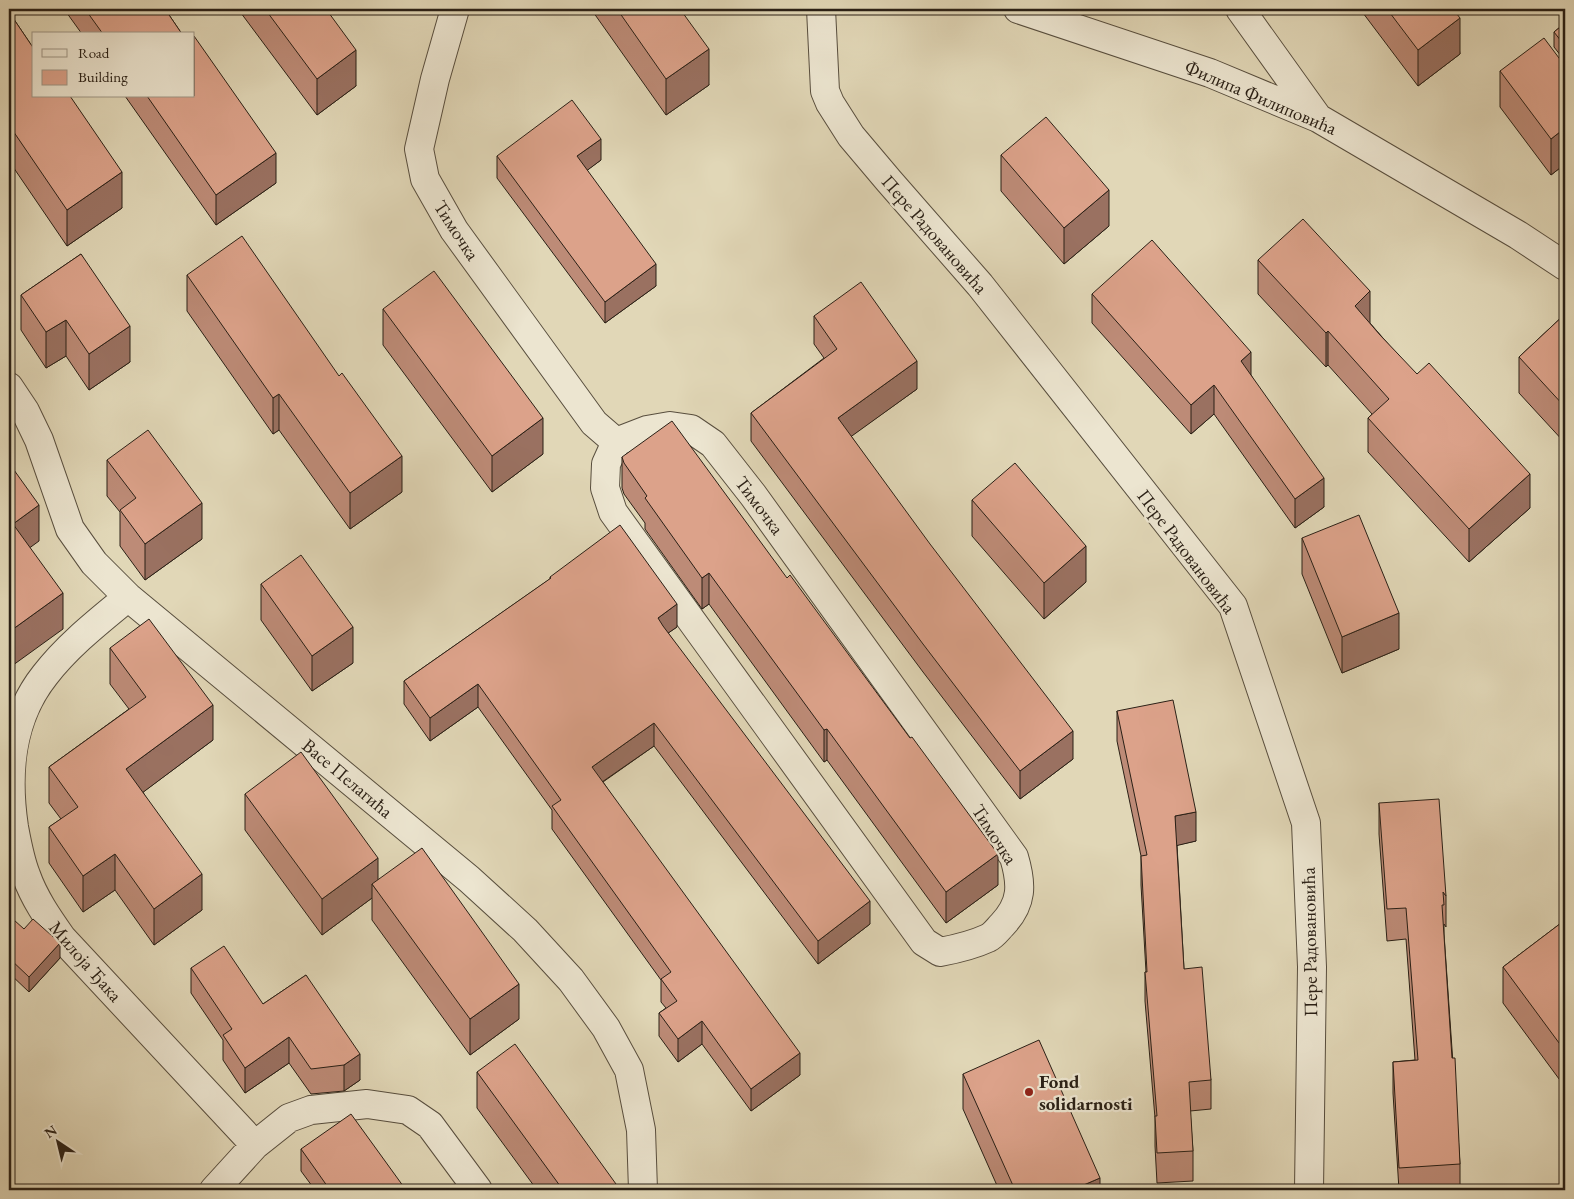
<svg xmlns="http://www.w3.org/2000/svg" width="1574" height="1199" font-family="'EB Garamond',serif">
<rect width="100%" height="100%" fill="#e1d7b7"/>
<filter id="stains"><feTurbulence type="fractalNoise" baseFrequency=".004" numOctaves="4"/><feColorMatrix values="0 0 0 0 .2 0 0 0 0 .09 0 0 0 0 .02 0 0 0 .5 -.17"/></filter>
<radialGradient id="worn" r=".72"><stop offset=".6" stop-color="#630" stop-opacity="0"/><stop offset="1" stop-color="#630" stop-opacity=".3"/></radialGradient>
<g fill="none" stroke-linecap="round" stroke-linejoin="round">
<defs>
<path id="minor" d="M 455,9 L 435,79 L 419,149 L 425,179 L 454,230 L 594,423 L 616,442
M 821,9 L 825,91 L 830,103 L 851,136 L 889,181 L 980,285 L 1233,606 L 1306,823 L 1312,967 L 1309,1190
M 1018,9 L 1210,73 L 1318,118 L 1518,235 L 1565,266
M 1240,9 L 1318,118
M 9,387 L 25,411 L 39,440 L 70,529 L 94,563 L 128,597 L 469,879 L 525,930 L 571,980 L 606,1028 L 629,1070 L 641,1130 L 643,1190
M 670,426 L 691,429 L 713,444 L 753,495 L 1014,857 C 1022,884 1023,903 1002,925 C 998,929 994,935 988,938 C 973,945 956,949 940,952 L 924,942 L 613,512 L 605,488 L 606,464 L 616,442 L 647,430 Z
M 128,597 C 99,621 68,645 45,675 C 10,719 6,773 14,827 C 17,843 20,860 26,875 C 34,898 48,918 62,938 L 255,1145
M 214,1190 L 255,1145 L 289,1118 L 311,1110 L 367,1104 L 408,1110 L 430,1125 L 478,1190"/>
</defs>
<use href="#minor" stroke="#584e3e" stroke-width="30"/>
<use href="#minor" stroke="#ece5d0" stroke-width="28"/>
</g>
<path fill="#bd8b77" stroke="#2a2016" d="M 64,9 L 165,9 L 182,34 L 82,34 Z
M 238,9 L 326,9 L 356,86 L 317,115 Z
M 591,9 L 680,9 L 709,85 L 666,115 Z
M 1360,9 L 1453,9 L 1460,54 L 1418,86 Z
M 9,12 L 34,49 L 122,208 L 67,246 L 9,161 Z
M 1565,23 L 1565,61 L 1554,47 L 1554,32 Z
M 1565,66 L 1565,164 L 1551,175 L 1500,107 L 1500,71 Z
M 125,96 L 194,96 L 276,183 L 216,225 Z
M 1001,155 L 1109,226 L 1064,264 L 1001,191 Z
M 497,156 L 601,160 L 587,170 L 656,286 L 605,323 L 497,178 Z
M 81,254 L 130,362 L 89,390 L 66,356 L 46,368 L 21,330 L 21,295 Z
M 1258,260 L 1370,323 L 1530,508 L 1469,562 L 1368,452 L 1368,418 L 1372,414 L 1328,365 L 1326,367 L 1258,294 Z
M 187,275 L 402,492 L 350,529 L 279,430 L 273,434 L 187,311 Z
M 1092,294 L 1251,375 L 1324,507 L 1295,528 L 1214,414 L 1191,434 L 1092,323 Z
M 383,309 L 543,454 L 492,492 L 383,345 Z
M 1565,314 L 1565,443 L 1519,393 L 1519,357 Z
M 814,316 L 917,389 L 851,436 L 1073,759 L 1020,799 L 923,672 L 751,441 L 751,413 L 824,358 L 814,344 Z
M 622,457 L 998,885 L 946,923 L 827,760 L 824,762 L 709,604 L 702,609 L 645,529 L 645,523 L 624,494 L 622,488 Z
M 107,460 L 202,539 L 145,580 L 120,546 L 120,512 L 107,496 Z
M 972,500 L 1086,582 L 1044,619 L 972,536 Z
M 1302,538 L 1399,649 L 1342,673 L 1302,574 Z
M 550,577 L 677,627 L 668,633 L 870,924 L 818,964 L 654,746 L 603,782 L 800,1075 L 751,1111 L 702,1044 L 678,1062 L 659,1036 L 659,1013 L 666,1008 L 661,1002 L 661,980 L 552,829 L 552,810 L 478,707 L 430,741 L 404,704 L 404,681 L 550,579 Z
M 261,584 L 353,663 L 312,691 L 261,620 Z
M 110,648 L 213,740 L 143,792 L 202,910 L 154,945 L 115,890 L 83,912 L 49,863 L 49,827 L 61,819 L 49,803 L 49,767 L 129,709 L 110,684 Z
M 1117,711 L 1196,841 L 1177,845 L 1184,969 L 1211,1080 L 1211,1109 L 1190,1111 L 1193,1151 L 1193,1181 L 1157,1183 L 1155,1146 L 1155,1118 L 1145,1001 L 1145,972 L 1146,972 L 1141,885 L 1141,856 L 1117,741 Z
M 245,794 L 378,880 L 519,1019 L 470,1055 L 372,920 L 372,898 L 322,935 L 245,830 Z
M 1379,803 L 1446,896 L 1446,927 L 1444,924 L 1444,934 L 1460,1164 L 1460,1190 L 1399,1190 L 1393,1093 L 1393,1062 L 1415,1060 L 1406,939 L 1387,941 L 1379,834 Z
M 1565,920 L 1565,1087 L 1503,1003 L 1503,967 Z
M 9,925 L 24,929 L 60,958 L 29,992 L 9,973 Z
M 191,968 L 263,1004 L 306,975 L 360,1080 L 344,1091 L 311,1094 L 289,1063 L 245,1093 L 223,1060 L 223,1040 L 191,993 Z
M 477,1072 L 616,1190 L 537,1190 L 477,1108 Z
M 963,1074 L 1100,1190 L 999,1190 L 963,1109 Z
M 301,1149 L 406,1190 L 315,1190 L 301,1171 Z"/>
<path fill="#9a7161" stroke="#2a2016" d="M 1460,18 L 1460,54 L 1418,86 L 1418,50 Z
M 709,49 L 709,85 L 666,115 L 666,79 Z
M 356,50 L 356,86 L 317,115 L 317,79 Z
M 1565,128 L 1565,164 L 1551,175 L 1551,139 Z
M 601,139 L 601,160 L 577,178 L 577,156 Z
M 276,153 L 276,183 L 216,225 L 216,195 Z
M 122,172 L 122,208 L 67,246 L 67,210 Z
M 1109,190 L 1109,226 L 1064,264 L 1064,228 Z
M 656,264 L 656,286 L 605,323 L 605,302 Z
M 1370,291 L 1370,325 L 1355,306 Z
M 66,320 L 66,356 L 46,368 L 46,332 Z
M 130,326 L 130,362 L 89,390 L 89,354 Z
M 1328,331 L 1328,365 L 1326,367 L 1326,333 Z
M 1251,352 L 1251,381 L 1241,361 Z
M 917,361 L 917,389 L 838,446 L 838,418 Z
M 1214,385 L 1214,414 L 1191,434 L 1191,405 Z
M 279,394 L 279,430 L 273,434 L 273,398 Z
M 543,418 L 543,454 L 492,492 L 492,456 Z
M 402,456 L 402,492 L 350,529 L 350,493 Z
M 1530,474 L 1530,508 L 1469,562 L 1469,529 Z
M 1324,478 L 1324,507 L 1295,528 L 1295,499 Z
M 202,503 L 202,539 L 145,580 L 145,544 Z
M 39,505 L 39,541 L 13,560 L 13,524 Z
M 1086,546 L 1086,582 L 1044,619 L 1044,583 Z
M 709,573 L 709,604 L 702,609 L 702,578 Z
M 63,593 L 63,629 L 9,668 L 9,632 Z
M 677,604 L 677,627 L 658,640 L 658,618 Z
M 1399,613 L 1399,649 L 1342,673 L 1342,637 Z
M 353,627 L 353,663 L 312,691 L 312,656 Z
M 478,684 L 478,707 L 430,741 L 430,718 Z
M 213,705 L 213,740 L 126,805 L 126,769 Z
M 654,723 L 654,746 L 592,789 L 592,767 Z
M 827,729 L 827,760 L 824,762 L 824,730 Z
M 1073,731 L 1073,759 L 1020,799 L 1020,771 Z
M 1196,812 L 1196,841 L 1175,846 L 1175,816 Z
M 115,854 L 115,890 L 83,912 L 83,876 Z
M 998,854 L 998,885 L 946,923 L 946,892 Z
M 378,858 L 378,892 L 372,884 L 372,898 L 322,935 L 322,899 Z
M 202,874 L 202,910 L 154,945 L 154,909 Z
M 870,901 L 870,924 L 818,964 L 818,941 Z
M 60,943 L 60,958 L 29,992 L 29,977 Z
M 519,984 L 519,1019 L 470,1055 L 470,1019 Z
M 702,1021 L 702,1044 L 678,1062 L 678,1039 Z
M 289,1037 L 289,1063 L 245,1093 L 245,1068 Z
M 800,1053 L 800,1075 L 751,1111 L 751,1089 Z
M 360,1054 L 360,1080 L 344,1091 L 344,1065 Z
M 1100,1178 L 1100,1190 L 1072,1190 Z
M 616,1184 L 616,1190 L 607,1190 Z"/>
<path fill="#dca28a" stroke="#2a2016" d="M 85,9 L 165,9 L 182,34 L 103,34 Z
M 265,9 L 326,9 L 356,50 L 317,79 Z
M 617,9 L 680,9 L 709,49 L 666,79 Z
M 1387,9 L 1453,9 L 1460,18 L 1418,50 Z
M 9,12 L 34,49 L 34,96 L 70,96 L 122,172 L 67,210 L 9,125 Z
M 1565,23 L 1565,46 L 1554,32 Z
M 194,36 L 276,153 L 216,195 L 147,96 L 194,96 Z
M 1544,38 L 1565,66 L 1565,128 L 1551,139 L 1500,71 Z
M 572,100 L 601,139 L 577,156 L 656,264 L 605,302 L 497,156 Z
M 1046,117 L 1109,190 L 1064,228 L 1001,155 Z
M 1303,219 L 1370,291 L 1355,306 L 1380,335 L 1417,374 L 1429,363 L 1530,474 L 1469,529 L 1368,418 L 1389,399 L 1328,331 L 1326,333 L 1258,260 Z
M 242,236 L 339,376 L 342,373 L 402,456 L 350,493 L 279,394 L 273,398 L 187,275 Z
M 1152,240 L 1251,352 L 1241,361 L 1324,478 L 1295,499 L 1214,385 L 1191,405 L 1092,294 Z
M 81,254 L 130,326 L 89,354 L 66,320 L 46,332 L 21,295 Z
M 434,271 L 543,418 L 492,456 L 383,309 Z
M 861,282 L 917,361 L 838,418 L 930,544 L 1073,731 L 1020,771 L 923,644 L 751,413 L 837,349 L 814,316 Z
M 1565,314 L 1565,407 L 1519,357 Z
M 672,421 L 787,578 L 790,575 L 910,738 L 912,737 L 998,854 L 946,892 L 827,729 L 824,730 L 709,573 L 702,578 L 645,498 L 647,496 L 624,463 L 622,457 Z
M 148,430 L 202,503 L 145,544 L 120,510 L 136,498 L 107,460 Z
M 9,463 L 39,505 L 13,524 L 63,593 L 9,632 Z
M 1015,463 L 1086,546 L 1044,583 L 972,500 Z
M 1359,515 L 1399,613 L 1342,637 L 1302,538 Z
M 620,525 L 677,604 L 658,618 L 663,626 L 870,901 L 818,941 L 654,723 L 592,767 L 800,1053 L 751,1089 L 702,1021 L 678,1039 L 659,1013 L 677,1001 L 661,979 L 671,972 L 552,806 L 561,800 L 478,684 L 430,718 L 404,681 L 551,578 L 550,577 Z
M 301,555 L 353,627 L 312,656 L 261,584 Z
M 149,619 L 213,705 L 126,769 L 202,874 L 154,909 L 115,854 L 83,876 L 49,827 L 78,807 L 49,767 L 146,697 L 110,648 Z
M 1173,700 L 1196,812 L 1175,816 L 1184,969 L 1202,967 L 1211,1080 L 1189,1082 L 1193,1151 L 1157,1153 L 1155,1116 L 1157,1116 L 1145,972 L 1147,972 L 1141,856 L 1147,855 L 1117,711 Z
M 301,752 L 378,858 L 322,899 L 245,794 Z
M 1439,799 L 1446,896 L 1443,892 L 1444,905 L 1442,905 L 1452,1058 L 1455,1058 L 1460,1164 L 1399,1168 L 1393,1062 L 1418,1060 L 1406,908 L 1387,909 L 1379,803 Z
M 422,848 L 519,984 L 470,1019 L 372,884 Z
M 33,919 L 60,943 L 29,977 L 9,958 L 9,925 L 14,920 L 24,929 Z
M 1565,920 L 1565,1051 L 1503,967 Z
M 224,946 L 263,1004 L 306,975 L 360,1054 L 344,1065 L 311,1069 L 289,1037 L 245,1068 L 223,1035 L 232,1029 L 191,968 Z
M 1039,1040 L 1100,1178 L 1072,1190 L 1015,1190 L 963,1074 Z
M 515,1044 L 616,1184 L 607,1190 L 563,1190 L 477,1072 Z
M 351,1114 L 406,1190 L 330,1190 L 301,1149 Z"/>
<circle fill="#8f2418" stroke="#ece5d0" stroke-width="2" cx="1029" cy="1092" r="5"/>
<g text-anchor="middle" stroke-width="4.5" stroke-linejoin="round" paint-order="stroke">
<g font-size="19" fill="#2a2016" stroke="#ece5d0">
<text transform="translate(1261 97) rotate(23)" y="7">Филипа Филиповића</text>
<text transform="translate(457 230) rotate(57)" y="7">Тимочка</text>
<text transform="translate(935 234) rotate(49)" y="7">Пере Радовановића</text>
<text transform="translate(760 505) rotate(53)" y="7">Тимочка</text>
<text transform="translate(1187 551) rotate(53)" y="7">Пере Радовановића</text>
<text transform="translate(348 778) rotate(40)" y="7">Васе Пелагића</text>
<text transform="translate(995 834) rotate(57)" y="7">Тимочка</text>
<text transform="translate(1309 942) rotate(-91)" y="7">Пере Радовановића</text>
<text transform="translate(86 961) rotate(49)" y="7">Милоја Ђака</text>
</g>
<g font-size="19" font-weight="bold" fill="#2a2016" stroke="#ece5d0" text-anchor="start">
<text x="1039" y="1088">Fond<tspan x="1039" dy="22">solidarnosti</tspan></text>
</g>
</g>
<rect width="1574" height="1199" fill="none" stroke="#e1d7b7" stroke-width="30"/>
<rect x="10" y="10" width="1554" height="1179" fill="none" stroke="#2a2016" stroke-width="2.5"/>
<rect x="15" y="15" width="1544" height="1169" fill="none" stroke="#2a2016"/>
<rect x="32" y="32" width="162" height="65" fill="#ece5d0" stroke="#9e9686"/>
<rect x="42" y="49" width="25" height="8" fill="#ece5d0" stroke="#9e9686"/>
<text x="78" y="58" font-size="15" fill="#2a2016">Road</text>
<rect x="42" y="70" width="25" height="15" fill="#dca28a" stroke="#9e9686"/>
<text x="78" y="82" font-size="15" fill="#2a2016">Building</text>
<g transform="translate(58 1142) rotate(325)" stroke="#ece5d0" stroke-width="4" paint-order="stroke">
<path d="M0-4L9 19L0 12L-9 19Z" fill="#2a2016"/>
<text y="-8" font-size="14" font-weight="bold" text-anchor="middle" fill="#2a2016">N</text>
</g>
<rect width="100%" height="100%" filter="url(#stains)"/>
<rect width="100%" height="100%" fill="url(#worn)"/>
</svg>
